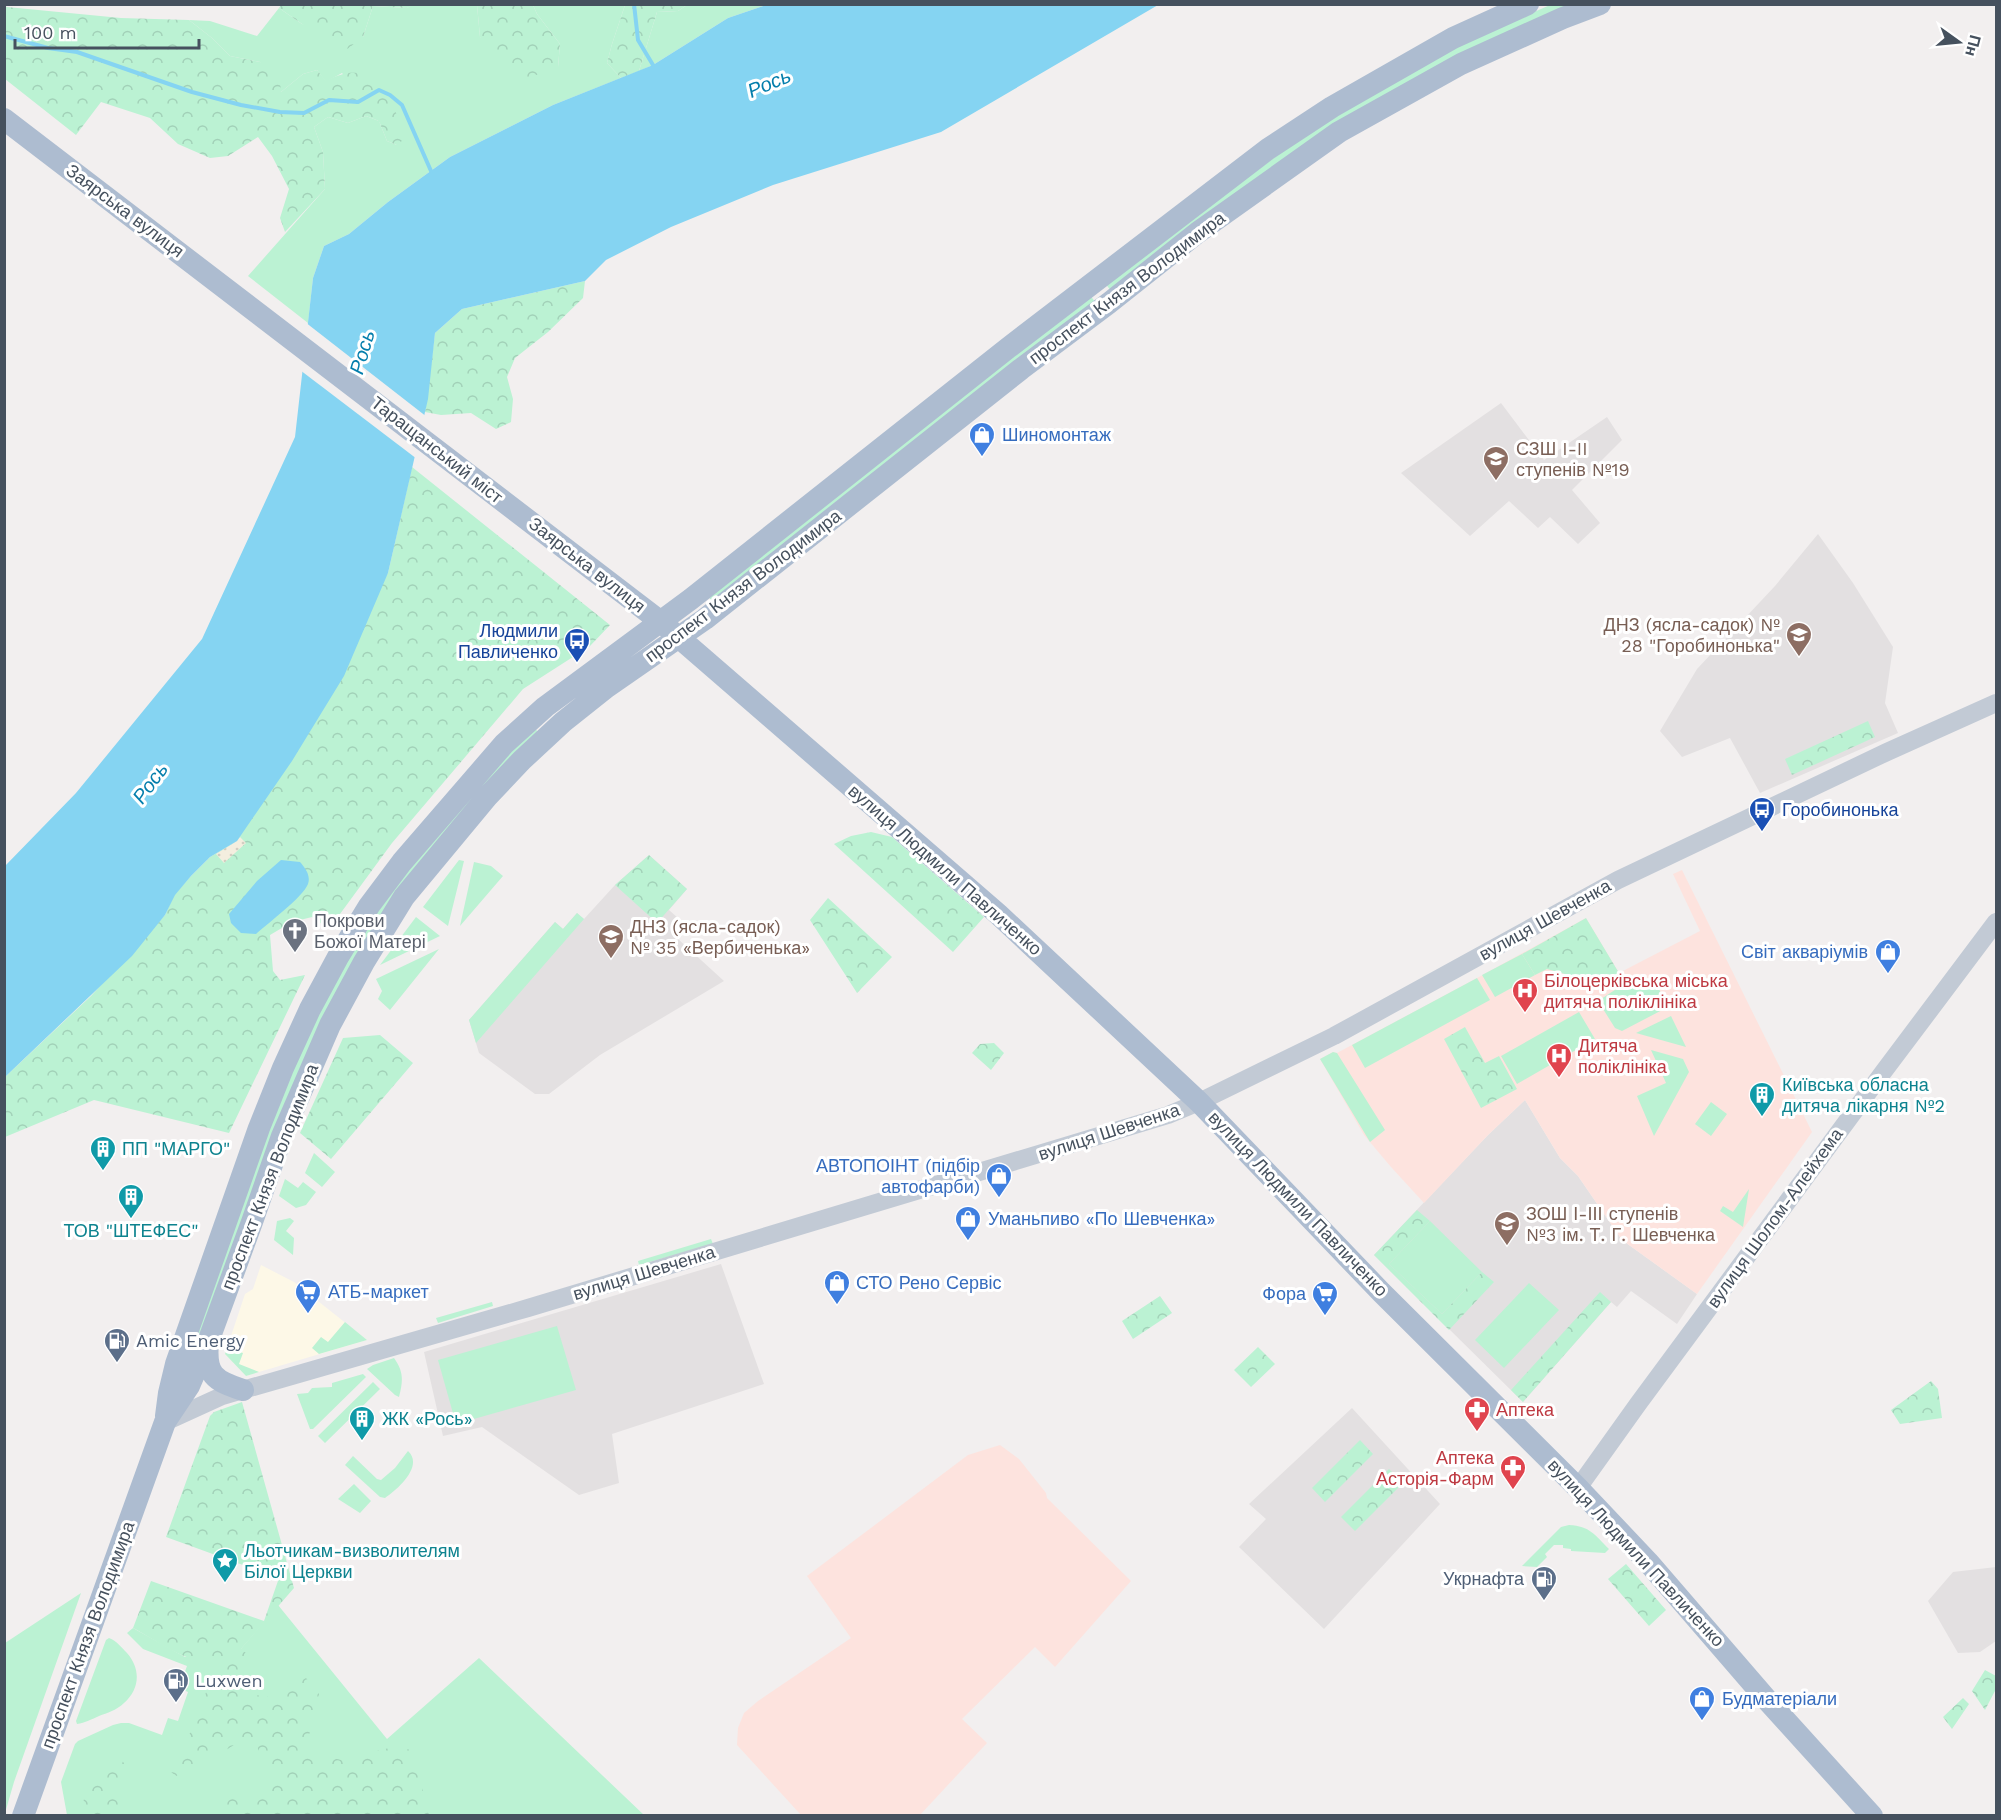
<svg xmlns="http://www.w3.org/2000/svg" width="2001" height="1820" font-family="'Work Sans',sans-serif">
<defs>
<pattern id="forest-crowns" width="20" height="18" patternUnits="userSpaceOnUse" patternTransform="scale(1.5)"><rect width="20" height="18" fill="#bbf2d3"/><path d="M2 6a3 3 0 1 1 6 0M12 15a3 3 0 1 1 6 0" fill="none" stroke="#a2d1b8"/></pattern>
<pattern id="sand-dots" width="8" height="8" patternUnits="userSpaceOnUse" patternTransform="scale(1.5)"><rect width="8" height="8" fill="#f4eedf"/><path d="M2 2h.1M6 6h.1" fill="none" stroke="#d3cec2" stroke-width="1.8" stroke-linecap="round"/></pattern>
</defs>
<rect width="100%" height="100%" fill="#f2efef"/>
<path fill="#fdf8e7" d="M 261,1265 L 294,1282 L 367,1340 L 246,1376 L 225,1354 L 245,1294 L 253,1289 Z"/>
<path fill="#e3e0e1" d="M 1501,403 L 1544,460 L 1607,417 L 1622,440 L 1572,490 L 1600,523 L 1578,544 L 1550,517 L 1538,528 L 1509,501 L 1470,536 L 1401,473 Z
M 1818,534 L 1853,583 L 1893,647 L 1885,703 L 1898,733 L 1760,793 L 1730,738 L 1682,757 L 1660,731 L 1697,669 L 1775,586 Z
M 649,855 L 687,889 L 669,910 L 688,927 L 678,939 L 724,981 L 600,1055 L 549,1094 L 535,1094 L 479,1053 L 469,1020 L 555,922 L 563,929 L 577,913 L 584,919 L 615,885 Z
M 1525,1100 L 1560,1158 L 1578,1176 L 1622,1240 L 1697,1294 L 1677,1324 L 1631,1291 L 1617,1307 L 1611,1302 L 1523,1402 L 1374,1255 L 1488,1135 Z
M 721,1264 L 764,1384 L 612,1434 L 619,1483 L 579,1495 L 482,1427 L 443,1436 L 424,1352 Z
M 1352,1408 L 1440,1504 L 1324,1629 L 1239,1547 L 1266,1519 L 1249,1504 Z
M 1996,1567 L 1996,1641 L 1980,1652 L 1958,1653 L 1928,1601 L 1953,1572 Z"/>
<path fill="#fde3de" d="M 1682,870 L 1812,1132 L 1697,1294 L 1622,1240 L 1578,1176 L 1560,1158 L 1525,1100 L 1488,1135 L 1424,1203 L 1391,1167 L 1364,1135 L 1320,1059 L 1333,1052 L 1337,1053 L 1477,978 L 1586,918 L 1619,973 L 1700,931 L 1673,874 Z
M 1000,1445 L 1019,1459 L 1046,1493 L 1047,1498 L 1131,1581 L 1055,1667 L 1035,1647 L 962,1719 L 987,1743 L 920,1815 L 801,1815 L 737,1745 L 738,1728 L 744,1713 L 758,1701 L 851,1638 L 807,1576 L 968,1455 Z"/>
<path fill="#bbf2d3" d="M 414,4 L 477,5 L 480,37 L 558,67 L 560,44 L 537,14 L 533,5 L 625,5 L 612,44 L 607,63 L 621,78 L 553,105 L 450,157 L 388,202 L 349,234 L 324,246 L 313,278 L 308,323 L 248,276 L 325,189 L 323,152 L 314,127 L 328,117 L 348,123 L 366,116 L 379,121 L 387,141 L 397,145 L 342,73 L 326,82 L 317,70 L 303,74 L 281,92 L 260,62 L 230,56 L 212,38 L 189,20 L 210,21 L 257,36 L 279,8 L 302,24 L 363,37 L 373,6 L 407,8 Z
M 687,5 L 766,5 L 728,18 L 653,65 L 639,71 L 657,12 L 678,11 Z
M 1550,5 L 1574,5 L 1462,53 L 1111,291 L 1105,283 L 1314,128 L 1459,45 Z
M 1090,295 L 1095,302 L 711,601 L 709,597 Z
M 534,727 L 538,732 L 382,915 L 182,1374 L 264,1133 L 313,1022 L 376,910 L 440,828 Z
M 459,860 L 464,861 L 448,926 L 423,907 Z
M 474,862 L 491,866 L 503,876 L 460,926 Z
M 577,913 L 584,919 L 476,1043 L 469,1020 L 555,922 L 563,929 Z
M 416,917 L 440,936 L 380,965 Z
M 439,949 L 390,1010 L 378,999 L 382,991 L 376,979 Z
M 1522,954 L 1535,975 L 1495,997 L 1482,975 Z
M 1477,978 L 1490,1000 L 1365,1068 L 1352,1045 Z
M 1655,981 L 1668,1007 L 1622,1031 L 1615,1028 L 1598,1001 L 1624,984 Z
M 1579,1012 L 1595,1039 L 1517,1084 L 1501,1056 Z
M 1671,1016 L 1686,1047 L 1636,1033 Z
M 1651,1050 L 1683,1059 L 1689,1072 L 1654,1136 L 1637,1096 L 1666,1083 Z
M 1333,1052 L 1337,1053 L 1385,1130 L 1370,1142 L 1320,1059 Z
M 1711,1102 L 1727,1114 L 1711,1136 L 1695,1124 Z
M 314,1153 L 335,1172 L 322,1187 L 305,1173 Z
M 285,1179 L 298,1188 L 303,1182 L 316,1192 L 306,1205 L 296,1208 L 279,1196 Z
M 1749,1189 L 1743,1227 L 1720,1211 L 1723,1206 L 1733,1212 Z
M 290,1218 L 294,1221 L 286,1231 L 294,1238 L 293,1255 L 274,1240 L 277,1221 Z
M 1430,1221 L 1482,1272 L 1442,1314 L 1389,1264 Z
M 711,1239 L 713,1244 L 639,1265 L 638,1261 Z
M 1529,1283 L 1559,1310 L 1504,1368 L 1475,1340 Z
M 492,1302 L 493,1306 L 438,1323 L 436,1318 Z
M 345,1322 L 367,1340 L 319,1354 L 312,1348 L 321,1337 L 328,1342 Z
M 557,1326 L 576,1390 L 456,1424 L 438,1360 Z
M 227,1348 L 243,1353 L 239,1364 L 259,1372 L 246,1376 L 225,1354 Z
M 394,1358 C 404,1372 403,1381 399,1397 L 395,1395 L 367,1369 L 373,1365 Z
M 363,1374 L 366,1377 L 313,1429 L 310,1429 L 297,1394 L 308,1393 L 312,1388 L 332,1387 L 332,1383 Z
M 373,1382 L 380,1389 L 325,1443 L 318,1436 Z
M 408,1451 C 424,1466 398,1489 385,1498 L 380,1497 L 345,1465 L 353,1456 L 377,1479 L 381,1480 L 395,1468 Z
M 354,1484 L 371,1501 L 360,1513 L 338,1499 Z
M 1569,1525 C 1590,1526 1595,1535 1609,1549 L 1605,1553 L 1571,1551 L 1571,1549 L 1563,1548 L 1563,1545 L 1554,1545 L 1545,1554 L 1547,1557 L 1537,1567 L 1522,1566 L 1561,1527 Z
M 81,1593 L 14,1782 L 5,1813 L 5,1643 Z
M 278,1605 L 387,1739 L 479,1658 L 644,1815 L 67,1815 L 61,1782 L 75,1744 L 78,1741 L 113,1725 L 121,1723 L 129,1723 L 162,1735 L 168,1718 L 178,1721 L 188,1692 L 179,1688 L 187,1666 L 143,1649 L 127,1633 L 133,1628 L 185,1657 L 234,1657 Z
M 109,1638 C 117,1641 121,1647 127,1653 C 141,1669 140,1689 124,1703 C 117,1710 107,1713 99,1716 C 92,1719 85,1723 77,1724 L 76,1721 L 106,1640 Z"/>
<path fill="url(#forest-crowns)" d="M 4,5 L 7,7 L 121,18 L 189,20 L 212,38 L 230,56 L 260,62 L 279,71 L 281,92 L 303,74 L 317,70 L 326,81 C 348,70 357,71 380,79 L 397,115 L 403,140 L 397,145 L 387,141 L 379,121 L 366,116 L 348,123 L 328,117 L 314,127 L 323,152 L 325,189 L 285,232 L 280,218 L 289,189 L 272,156 L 258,137 L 228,156 L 210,158 L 178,144 L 150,118 L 101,102 L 76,135 L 5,79 Z
M 281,5 L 281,4 L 414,5 L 407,8 L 373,6 L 363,37 L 346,50 L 302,24 L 279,8 Z
M 477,5 L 533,5 L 537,14 L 560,44 L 558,67 L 528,78 L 509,66 L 480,37 Z
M 625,5 L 687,5 L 678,11 L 657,12 L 639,71 L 621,78 L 607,63 L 612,44 Z
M 585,281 L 583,298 L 548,332 L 515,358 L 507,377 L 513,399 L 511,422 L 496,429 L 471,413 L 441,415 L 425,412 L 435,333 L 462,309 Z
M 412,467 L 610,625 L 590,646 L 523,689 L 392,843 L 329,929 L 312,917 L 292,922 L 270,935 L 273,971 L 280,980 L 305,975 L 229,1133 L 94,1100 L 5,1137 L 5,1077 L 91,996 L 165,915 L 174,895 L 191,876 L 210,857 L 237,841 L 388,573 Z
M 1868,721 L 1875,737 L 1792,775 L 1785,759 Z
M 871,832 L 892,837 L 984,917 L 953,952 L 834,844 L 851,836 Z
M 649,855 L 687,889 L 657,923 L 615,885 Z
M 828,898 L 892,957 L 857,993 L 810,920 Z
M 1586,918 L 1619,973 L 1588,991 L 1579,978 L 1547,969 L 1535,975 L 1522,954 Z
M 1465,1027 L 1485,1063 L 1499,1056 L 1517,1089 L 1481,1108 L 1444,1039 Z
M 380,1035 L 413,1063 L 331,1159 L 300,1133 L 343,1038 Z
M 994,1043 L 1004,1053 L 991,1070 L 972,1053 L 980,1044 Z
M 1417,1210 L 1430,1221 L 1389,1264 L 1442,1314 L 1482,1272 L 1494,1282 L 1449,1330 L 1374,1255 Z
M 1600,1292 L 1611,1302 L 1523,1402 L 1511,1390 Z
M 1160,1296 L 1172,1313 L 1133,1339 L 1122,1321 Z
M 1258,1347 L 1275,1364 L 1251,1387 L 1234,1370 Z
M 1931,1381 L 1938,1389 L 1942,1418 L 1900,1424 L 1891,1410 Z
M 242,1402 L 294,1588 L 241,1649 L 252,1658 L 253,1668 L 244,1681 L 248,1692 L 266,1698 L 280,1686 L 306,1678 L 319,1694 L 306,1748 L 320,1756 L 348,1761 L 372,1752 L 398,1746 L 413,1751 L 429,1815 L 236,1816 L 220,1812 L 214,1797 L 272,1791 L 269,1778 L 254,1738 L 245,1738 L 207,1762 L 176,1776 L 166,1768 L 182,1753 L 218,1662 C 189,1666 158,1641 133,1628 L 151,1581 L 264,1621 L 279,1578 L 166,1537 L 210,1416 L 214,1412 Z
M 1360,1440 L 1373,1454 L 1325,1502 L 1312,1488 Z
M 1389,1469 L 1403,1483 L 1355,1531 L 1341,1517 Z
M 1626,1564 L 1666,1610 L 1649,1626 L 1608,1579 Z
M 1985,1670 L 1996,1676 L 1996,1689 L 1985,1710 L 1972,1691 Z
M 1963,1698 L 1969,1704 L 1952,1729 L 1943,1717 Z
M 122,1761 L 134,1773 L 121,1783 L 121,1812 L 115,1815 L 82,1815 L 84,1798 L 107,1771 Z"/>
<path fill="url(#sand-dots)" d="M 240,837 L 246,843 L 224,863 L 216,854 L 237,841 Z"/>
<path fill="#85d4f2" d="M 766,5 L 1158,5 L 941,132 L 773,185 L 671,227 L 606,260 L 585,281 L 462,309 L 435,333 L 428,399 L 388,573 L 344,676 L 292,761 L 237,841 L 210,857 L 191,876 L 175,895 L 165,915 L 132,956 L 5,1077 L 5,866 L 76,793 L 202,639 L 295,437 L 313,278 L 324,246 L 349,234 L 388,202 L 450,157 L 553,105 L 653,65 L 728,18 Z
M 281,860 L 300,862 C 305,868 311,875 308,884 C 303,897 268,923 256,934 L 241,933 L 231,923 L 229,914 L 257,881 Z"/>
<path fill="#f2efef" d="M 305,322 L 427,417 L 417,459 L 300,370 Z"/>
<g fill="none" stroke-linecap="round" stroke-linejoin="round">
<path stroke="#85d4f2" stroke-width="4" d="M 634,4 L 638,40 L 653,65
M 4,36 L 48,48 L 77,52 L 192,92 L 241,105 L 280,112 L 304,113 L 329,100 L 358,102 L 379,90 L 390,95 L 402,105 L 431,171"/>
<path stroke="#c2cad5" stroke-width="18" d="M 165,1422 L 222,1396 L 528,1308 L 1168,1115 L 1199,1102 L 1334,1036 L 1618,880 L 1887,752 L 1996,703
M 1578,1488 L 1638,1404 L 1884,1071 L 1996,922"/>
<path stroke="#adbcd0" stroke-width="22" d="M 4,119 L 661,622 L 998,914 L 1199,1102 L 1381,1292 L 1578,1488 L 1648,1562 L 1768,1701 L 1872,1816
M 208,1343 C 205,1374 214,1381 243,1390
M 166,1416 L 169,1393 L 176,1364 L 259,1128 L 283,1068 L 310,1009 L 338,957 L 369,906 L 402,862 L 504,744 L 545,707 L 691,599 L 1008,348 L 1268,149 L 1332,107 L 1453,38 L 1528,4
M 23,1816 L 165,1422 L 189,1386 L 208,1342 L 252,1222 L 282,1136 L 330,1025 L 364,962 L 404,897 L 487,797 L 522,760 L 563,722 L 607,687 L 705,619 L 1021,369 L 1109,303 L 1197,233 L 1339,132 L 1461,64 L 1563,18 L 1600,4"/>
</g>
<defs>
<symbol id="shop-pin" viewBox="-11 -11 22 30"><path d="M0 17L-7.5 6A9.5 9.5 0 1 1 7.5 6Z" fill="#3f7fe0" stroke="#fff"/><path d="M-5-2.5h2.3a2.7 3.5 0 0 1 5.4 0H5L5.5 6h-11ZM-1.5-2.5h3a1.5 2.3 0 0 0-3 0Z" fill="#fff"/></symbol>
<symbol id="school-pin" viewBox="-11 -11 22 30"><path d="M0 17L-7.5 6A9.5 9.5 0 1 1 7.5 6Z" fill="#8d6e63" stroke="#fff"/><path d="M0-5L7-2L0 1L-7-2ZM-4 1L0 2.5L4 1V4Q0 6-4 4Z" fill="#fff"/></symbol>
<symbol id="bus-pin" viewBox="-11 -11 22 30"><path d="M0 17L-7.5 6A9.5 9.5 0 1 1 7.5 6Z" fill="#1a4fb4" stroke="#fff"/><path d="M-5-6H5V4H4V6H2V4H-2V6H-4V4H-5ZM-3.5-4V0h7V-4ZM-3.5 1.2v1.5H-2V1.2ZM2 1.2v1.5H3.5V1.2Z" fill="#fff"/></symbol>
<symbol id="church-pin" viewBox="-11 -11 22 30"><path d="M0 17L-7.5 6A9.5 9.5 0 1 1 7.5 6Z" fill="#6b7280" stroke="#fff"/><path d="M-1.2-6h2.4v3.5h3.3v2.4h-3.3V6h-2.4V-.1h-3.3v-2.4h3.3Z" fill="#fff"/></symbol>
<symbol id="hospital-pin" viewBox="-11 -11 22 30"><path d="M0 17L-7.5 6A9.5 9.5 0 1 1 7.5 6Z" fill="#e0444e" stroke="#fff"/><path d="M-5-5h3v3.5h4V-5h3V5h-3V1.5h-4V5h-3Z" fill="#fff"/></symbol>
<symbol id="building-pin" viewBox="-11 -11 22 30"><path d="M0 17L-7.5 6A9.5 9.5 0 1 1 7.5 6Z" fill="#0f9aa8" stroke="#fff"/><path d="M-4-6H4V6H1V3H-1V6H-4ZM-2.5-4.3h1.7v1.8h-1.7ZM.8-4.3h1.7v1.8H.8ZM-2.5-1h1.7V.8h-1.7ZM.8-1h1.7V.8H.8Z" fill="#fff"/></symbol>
<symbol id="supermarket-pin" viewBox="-11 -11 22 30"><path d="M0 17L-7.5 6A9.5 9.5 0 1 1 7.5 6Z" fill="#3f7fe0" stroke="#fff"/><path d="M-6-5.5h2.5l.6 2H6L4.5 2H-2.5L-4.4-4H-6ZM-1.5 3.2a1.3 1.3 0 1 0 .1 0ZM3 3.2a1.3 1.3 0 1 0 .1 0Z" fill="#fff"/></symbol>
<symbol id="fuel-pin" viewBox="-11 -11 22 30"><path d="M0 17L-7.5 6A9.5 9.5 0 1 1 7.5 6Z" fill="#5c6f8a" stroke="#fff"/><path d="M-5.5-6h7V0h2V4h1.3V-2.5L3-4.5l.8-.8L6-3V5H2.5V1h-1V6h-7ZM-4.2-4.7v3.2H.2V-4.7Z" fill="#fff"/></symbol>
<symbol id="pharmacy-pin" viewBox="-11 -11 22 30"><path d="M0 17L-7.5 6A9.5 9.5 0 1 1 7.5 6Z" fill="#e0444e" stroke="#fff"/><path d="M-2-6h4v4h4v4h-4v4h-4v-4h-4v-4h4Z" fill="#fff"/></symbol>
<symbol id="sight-pin" viewBox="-11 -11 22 30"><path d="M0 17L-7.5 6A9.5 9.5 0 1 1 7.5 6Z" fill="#0f9aa8" stroke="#fff"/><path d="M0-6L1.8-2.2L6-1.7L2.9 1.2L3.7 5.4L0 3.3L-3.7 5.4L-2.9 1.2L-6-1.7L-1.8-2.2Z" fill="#fff"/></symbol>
</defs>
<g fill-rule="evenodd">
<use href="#shop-pin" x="967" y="420" width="30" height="40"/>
<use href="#school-pin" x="1481" y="444" width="30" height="40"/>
<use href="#school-pin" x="1784" y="620" width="30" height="40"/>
<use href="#bus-pin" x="562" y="626" width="30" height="40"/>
<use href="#bus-pin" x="1747" y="795" width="30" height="40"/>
<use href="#church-pin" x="280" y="916" width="30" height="40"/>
<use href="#school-pin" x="596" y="922" width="30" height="40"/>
<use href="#shop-pin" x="1873" y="937" width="30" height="40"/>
<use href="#hospital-pin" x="1510" y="976" width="30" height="40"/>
<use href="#hospital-pin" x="1544" y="1041" width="30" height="40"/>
<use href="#building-pin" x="1747" y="1080" width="30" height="40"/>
<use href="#building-pin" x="88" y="1134" width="30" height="40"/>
<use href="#shop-pin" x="984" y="1161" width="30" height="40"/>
<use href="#building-pin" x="116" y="1182" width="30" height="40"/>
<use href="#shop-pin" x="953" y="1204" width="30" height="40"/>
<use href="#school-pin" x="1492" y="1209" width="30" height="40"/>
<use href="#shop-pin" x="822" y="1268" width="30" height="40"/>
<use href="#supermarket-pin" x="293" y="1277" width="30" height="40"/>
<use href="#supermarket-pin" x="1310" y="1279" width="30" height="40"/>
<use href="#fuel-pin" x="102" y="1326" width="30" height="40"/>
<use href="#pharmacy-pin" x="1462" y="1395" width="30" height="40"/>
<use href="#building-pin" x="347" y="1404" width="30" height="40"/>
<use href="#pharmacy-pin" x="1498" y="1453" width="30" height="40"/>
<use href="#sight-pin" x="210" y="1546" width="30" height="40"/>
<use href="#fuel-pin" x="1529" y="1564" width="30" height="40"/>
<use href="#fuel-pin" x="161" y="1666" width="30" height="40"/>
<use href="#shop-pin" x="1687" y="1684" width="30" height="40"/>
</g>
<g text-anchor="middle" stroke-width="6" stroke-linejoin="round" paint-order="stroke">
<g font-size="18" fill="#46515e" stroke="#fff">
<text transform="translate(125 211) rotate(37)" y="6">Заярська вулиця</text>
<text transform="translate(1127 288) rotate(-37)" y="6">проспект Князя Володимира</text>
<text transform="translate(437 450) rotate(38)" y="6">Таращанський міст</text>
<text transform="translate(587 565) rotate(38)" y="6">Заярська вулиця</text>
<text transform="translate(743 586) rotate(-37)" y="6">проспект Князя Володимира</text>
<text transform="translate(945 870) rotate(41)" y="6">вулиця Людмили Павличенко</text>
<text transform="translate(1545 920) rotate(-29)" y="6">вулиця Шевченка</text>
<text transform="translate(1109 1132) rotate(-18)" y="6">вулиця Шевченка</text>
<text transform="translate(270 1177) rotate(-69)" y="6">проспект Князя Володимира</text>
<text transform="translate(1298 1204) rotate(46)" y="6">вулиця Людмили Павличенко</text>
<text transform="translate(1775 1218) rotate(-54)" y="6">вулиця Шолом-Алейхема</text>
<text transform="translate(644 1273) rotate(-17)" y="6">вулиця Шевченка</text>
<text transform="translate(1636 1553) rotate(47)" y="6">вулиця Людмили Павличенко</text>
<text transform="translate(88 1635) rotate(-70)" y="6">проспект Князя Володимира</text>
</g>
<g font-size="18" fill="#366cbe" stroke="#fff" text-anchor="start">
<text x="1002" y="441">Шиномонтаж</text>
<text x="1868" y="958" text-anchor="end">Світ акваріумів</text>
<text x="980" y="1172" text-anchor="end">АВТОПОІНТ (підбір<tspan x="980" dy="21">автофарби)</tspan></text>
<text x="988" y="1225">Уманьпиво «По Шевченка»</text>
<text x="856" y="1289">СТО Рено Сервіс</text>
<text x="328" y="1298">АТБ-маркет</text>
<text x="1306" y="1300" text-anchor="end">Фора</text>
<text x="1722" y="1705">Будматеріали</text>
</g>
<g font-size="18" fill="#785e54" stroke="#fff" text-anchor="start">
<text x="1516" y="455">СЗШ I-II<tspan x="1516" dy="21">ступенів №19</tspan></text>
<text x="1780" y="631" text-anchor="end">ДНЗ (ясла-садок) №<tspan x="1780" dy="21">28 "Горобинонька"</tspan></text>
<text x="630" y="933">ДНЗ (ясла-садок)<tspan x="630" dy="21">№ 35 «Вербиченька»</tspan></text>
<text x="1526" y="1220">ЗОШ І-ІІІ ступенів<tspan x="1526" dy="21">№3 ім. Т. Г. Шевченка</tspan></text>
</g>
<g font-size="18" fill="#164399" stroke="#fff" text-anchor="end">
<text x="558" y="637">Людмили<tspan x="558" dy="21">Павличенко</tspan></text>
<text x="1782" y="816" text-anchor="start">Горобинонька</text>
</g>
<g font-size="18" fill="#5b616d" stroke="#fff" text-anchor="start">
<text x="314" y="927">Покрови<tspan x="314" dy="21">Божої Матері</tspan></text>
</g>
<g font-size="18" fill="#be3a42" stroke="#fff" text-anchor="start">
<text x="1544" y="987">Білоцерківська міська<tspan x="1544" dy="21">дитяча поліклініка</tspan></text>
<text x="1578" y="1052">Дитяча<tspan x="1578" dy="21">поліклініка</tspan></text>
<text x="1496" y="1416">Аптека</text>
<text x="1494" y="1464" text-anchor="end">Аптека<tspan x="1494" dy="21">Асторія-Фарм</tspan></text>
</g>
<g font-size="18" fill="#0d838f" stroke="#fff" text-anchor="start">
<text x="1782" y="1091">Київська обласна<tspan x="1782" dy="21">дитяча лікарня №2</tspan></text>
<text x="122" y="1155">ПП "МАРГО"</text>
<text x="131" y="1237" text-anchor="middle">ТОВ "ШТЕФЕС"</text>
<text x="382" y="1425">ЖК «Рось»</text>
<text x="244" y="1557">Льотчикам-визволителям<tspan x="244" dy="21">Білої Церкви</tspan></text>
</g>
<g font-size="18" fill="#4e5e75" stroke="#fff" text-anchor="start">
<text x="136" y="1347">Amic Energy</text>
<text x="1524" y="1585" text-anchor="end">Укрнафта</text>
<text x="195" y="1687">Luxwen</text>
</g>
<g font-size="20" font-style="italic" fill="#047eac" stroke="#fff">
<text transform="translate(769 83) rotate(-23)" y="7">Рось</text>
<text transform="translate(362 352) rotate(-74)" y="7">Рось</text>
<text transform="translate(150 783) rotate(-54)" y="7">Рось</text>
</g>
</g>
<rect width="2001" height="1820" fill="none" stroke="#46515e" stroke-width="12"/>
<g transform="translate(1959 42) rotate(105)" stroke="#ffffff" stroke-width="4.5" paint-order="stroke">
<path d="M0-4.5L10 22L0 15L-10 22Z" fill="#46515e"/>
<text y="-9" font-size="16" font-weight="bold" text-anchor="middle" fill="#46515e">Пн</text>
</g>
<path d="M15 39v9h184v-9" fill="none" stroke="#46515e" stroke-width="3"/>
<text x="24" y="39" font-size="18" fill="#46515e" stroke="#ffffff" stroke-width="4.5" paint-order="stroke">100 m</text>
</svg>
